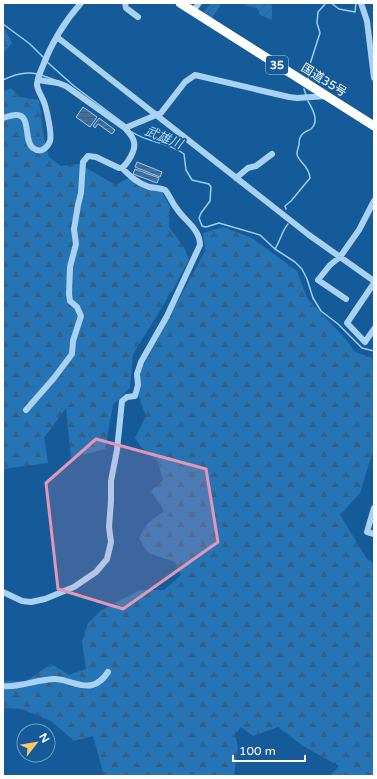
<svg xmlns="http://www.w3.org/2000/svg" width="377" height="779" font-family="'Varela Round','Noto Sans JP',sans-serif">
<defs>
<pattern id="forest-firs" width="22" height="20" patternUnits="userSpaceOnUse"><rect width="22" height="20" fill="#2574b6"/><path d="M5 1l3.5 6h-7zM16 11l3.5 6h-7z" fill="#3a5e7c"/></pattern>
<pattern id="garden-furrows" width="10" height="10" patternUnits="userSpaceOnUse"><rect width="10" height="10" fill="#2574b6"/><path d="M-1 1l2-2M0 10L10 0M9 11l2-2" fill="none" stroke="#3a5e7c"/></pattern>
<pattern id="water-rules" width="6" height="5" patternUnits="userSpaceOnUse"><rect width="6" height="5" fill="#40719d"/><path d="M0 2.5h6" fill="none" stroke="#475b6c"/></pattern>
</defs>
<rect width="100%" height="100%" fill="#155b99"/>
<path fill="url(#forest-firs)" d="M 3,29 L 6,31 L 12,43 L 3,53 Z
M 11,88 L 20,97 L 39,100 L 44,139 L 49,157 L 61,166 L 79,164 L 116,185 L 128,178 L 158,185 L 170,207 L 169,227 L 184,247 L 189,259 L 175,286 L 133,354 L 130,388 L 113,405 L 105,449 L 71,458 L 66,408 L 44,438 L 48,463 L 3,469 L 3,92 Z
M 223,227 L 252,238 L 297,271 L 307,298 L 344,337 L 355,352 L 370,357 L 374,360 L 374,448 L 360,493 L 340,515 L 367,559 L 374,563 L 374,776 L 330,776 L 339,766 L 303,746 L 278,727 L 253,736 L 241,727 L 235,735 L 238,748 L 234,774 L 236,776 L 104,776 L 93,736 L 74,741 L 51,721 L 22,709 L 3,708 L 3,680 L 5,681 L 26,681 L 51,664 L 69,675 L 86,669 L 82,642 L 88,623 L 100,611 L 140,590 L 164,590 L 181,575 L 175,562 L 148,553 L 139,538 L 148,523 L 164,511 L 151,491 L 163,480 L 157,460 L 142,448 L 135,438 L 146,416 L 139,397 L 141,370 L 205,251 L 203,233 Z"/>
<path fill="url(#garden-furrows)" d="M 211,3 L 221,4 L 212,18 L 203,13 Z
M 245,3 L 270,3 L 272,6 L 272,20 L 260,15 L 257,8 L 244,5 Z"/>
<path fill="url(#water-rules)" stroke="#9bcdf5" d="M 83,107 L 97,117 L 90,127 L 76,117 Z
M 99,118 L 115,130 L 112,134 L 98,124 L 95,128 L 93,126 Z
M 137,162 L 162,172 L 160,177 L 135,167 Z
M 135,169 L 159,178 L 157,183 L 133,174 Z"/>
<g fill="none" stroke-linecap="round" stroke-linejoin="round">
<path stroke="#9bcdf5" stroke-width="1.5" d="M 331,3 L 339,9 L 355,12 L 356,3
M 3,24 L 30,44 L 44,58
M 46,61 L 74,86 L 126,125
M 41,75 L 55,80
M 3,80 C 13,75 26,71 37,74
M 308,80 L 310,64 L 320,33 L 317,23 L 318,12 L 326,3
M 304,89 L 306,95
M 132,132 C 148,143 169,142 184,154 L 186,170 L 192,180 L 209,184 L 211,187 L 210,201 L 201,213 L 199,218 L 202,226 L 206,227 L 219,223 L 260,235 L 275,249 L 295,262 L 302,269 L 307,279 L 313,298 L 321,311 L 338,324 L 362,348 L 374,351
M 286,209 L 285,206 L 291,201 L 310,178 C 309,165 298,162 297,154 C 297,151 298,148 299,145 C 299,142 299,138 301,136 C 303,132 308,131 311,129 C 320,121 312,108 308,101
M 275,249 C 280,241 283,229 288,224"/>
<path stroke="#a9d1f2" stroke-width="6" d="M 125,3 L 126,8 L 138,17
M 361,3 L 367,21 L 374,78
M 193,11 L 199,3
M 57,37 L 309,235 L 374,281
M 38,80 L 58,83 L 66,86 L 125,128 C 128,132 133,136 134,142 C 136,150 128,163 122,168
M 3,118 C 7,117 11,115 15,115 C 32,113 23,141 33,148 C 36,150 39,151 42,150 C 46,148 49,144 50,141 C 52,134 47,112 45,105 C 43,98 38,92 37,85 C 37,79 40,73 42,68 C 51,44 64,22 81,3
M 125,128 L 161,113 L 185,82 L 195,75 L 289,97 L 297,98 L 327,96
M 236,178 L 248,168 L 256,166 L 272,154
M 374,283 L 347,323 L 365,342 L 374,329
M 346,299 L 318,280 L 330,265 L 340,257 L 359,230 L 374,201
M 374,508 L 367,532 L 374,534
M 3,592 L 22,601 L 31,602 L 45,599 L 74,587 L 96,572 L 107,559 L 111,542 L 109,527 L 111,501 L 111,481 L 117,450 L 122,401 L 127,397 L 135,396 L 138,385 L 137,374 L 141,362 L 167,316 L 200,245 C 200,229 185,221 177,209 C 172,203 170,196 165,190 C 160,188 154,188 149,187 C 137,183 130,176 122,168 L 119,168 L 96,157 L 88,156 L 83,162 L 81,193 L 78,205 L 74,229 L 76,244 L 70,267 L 69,294 L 70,301 L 77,307 L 81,316 L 73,341 L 72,354 L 54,378 L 26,410
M 3,686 C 21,688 37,679 55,679 C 67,679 80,688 92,685 C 100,683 104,678 108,672"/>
<path stroke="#fff" stroke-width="9" d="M 180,3 L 374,126"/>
</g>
<path fill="#e497b5" fill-opacity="0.2" stroke="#e497b5" stroke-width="3" stroke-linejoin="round" d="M 96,439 L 206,469 L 218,542 L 123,609 L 58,589 L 46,483 Z"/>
<g text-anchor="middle" stroke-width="3.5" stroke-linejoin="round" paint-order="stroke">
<rect fill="#155b99" stroke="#b9cee0" stroke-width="1" x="266" y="56" width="22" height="18" rx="3"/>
<g font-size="11" font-weight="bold" fill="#fff">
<text x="277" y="69">35</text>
</g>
<g font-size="12" fill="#fff" stroke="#155b99">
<text transform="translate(324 80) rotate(32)" y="4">国道35号</text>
</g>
<g font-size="13" font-style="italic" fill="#b5dbf9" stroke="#155b99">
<text transform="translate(164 137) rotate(22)" y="5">武雄川</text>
</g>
</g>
<rect width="377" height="779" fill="none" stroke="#ffffff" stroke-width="8"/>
<g transform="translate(36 743) rotate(59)"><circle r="19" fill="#155b99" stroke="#739dc2"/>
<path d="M0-3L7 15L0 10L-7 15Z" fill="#ffc66a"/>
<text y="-6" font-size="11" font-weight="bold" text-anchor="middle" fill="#ffffff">N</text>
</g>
<path d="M233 755v6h72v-6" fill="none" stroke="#ffffff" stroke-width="2"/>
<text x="239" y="755" font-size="12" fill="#ffffff" stroke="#155b99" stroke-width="3" paint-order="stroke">100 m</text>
</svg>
